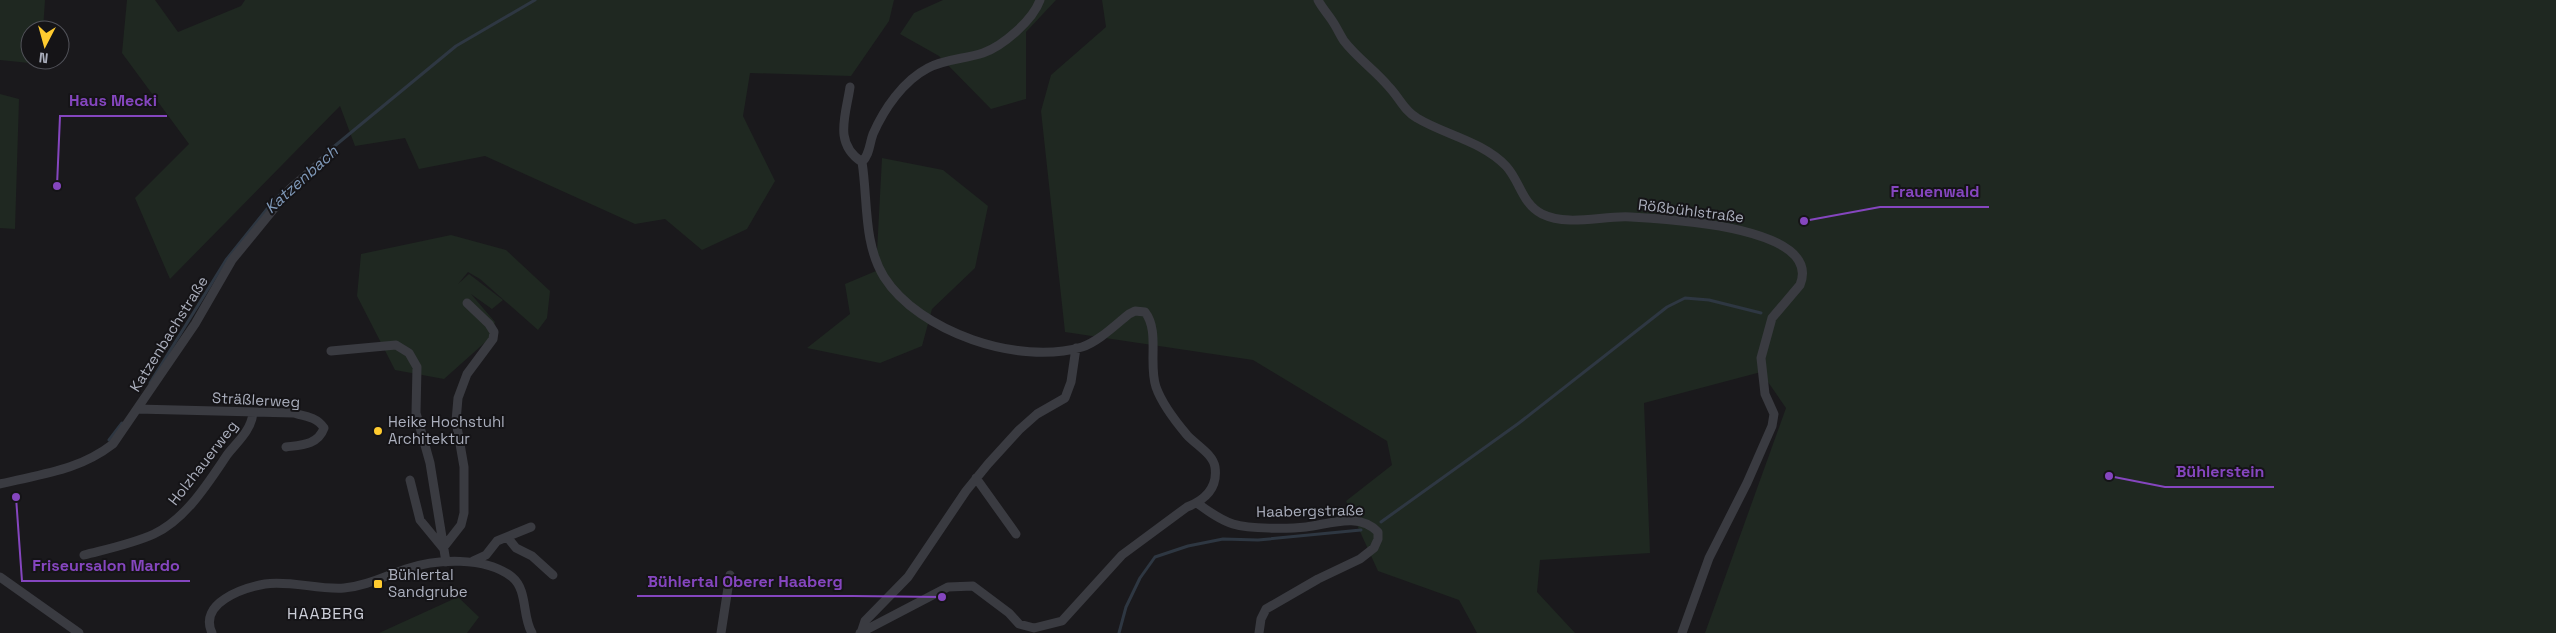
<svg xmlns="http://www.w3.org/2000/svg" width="2556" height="633" font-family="'Space Grotesk',sans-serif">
<rect width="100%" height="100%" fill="#1a191c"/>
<path fill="#1f2821" d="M 0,0 L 45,0 L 43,30 L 30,30 L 30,60 L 40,60 L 39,64 L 0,60 Z
M 127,0 L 155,0 L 178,32 L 241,6 L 245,0 L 894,0 L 889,21 L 851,76 L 750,73 L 743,116 L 775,181 L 747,229 L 702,250 L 665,219 L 635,224 L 485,156 L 419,169 L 405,138 L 355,146 L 340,106 L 170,279 L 135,198 L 189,144 L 122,53 Z
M 943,0 L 1056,0 L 1026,32 L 1026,99 L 991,109 L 939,56 L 900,34 L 914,13 Z
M 1102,0 L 2556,0 L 2556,633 L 1705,633 L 1786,408 L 1761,372 L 1644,403 L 1650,553 L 1540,560 L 1537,592 L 1575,633 L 1477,633 L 1459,600 L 1378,571 L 1346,501 L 1392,465 L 1387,441 L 1253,360 L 1065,332 L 1041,111 L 1051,75 L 1106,27 Z
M 0,94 L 19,99 L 15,229 L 0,228 Z
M 882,158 L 943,170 L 988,206 L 975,268 L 932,309 L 922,346 L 880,363 L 807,348 L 850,314 L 845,284 L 876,271 Z
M 451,235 L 506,250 L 550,291 L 547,318 L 538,330 L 480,279 L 468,272 L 458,284 L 469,274 L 503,300 L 492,309 L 471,294 L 495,322 L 490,338 L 444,379 L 395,370 L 357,296 L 361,254 Z
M 458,597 L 479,617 L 467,633 L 379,633 Z"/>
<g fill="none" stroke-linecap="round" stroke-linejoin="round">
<path stroke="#2e3742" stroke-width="3" d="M 331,149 L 456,46 L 535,0
M 150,383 L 226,260 L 275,199 L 285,190
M 109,440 L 122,423
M 1381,522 L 1519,423 L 1667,307 L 1685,298 L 1709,300 L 1761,313
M 1119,633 L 1126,607 L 1140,578 L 1155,557 L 1188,546 L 1223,539 L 1258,540 L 1361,530"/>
<path stroke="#3a3b41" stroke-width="9" d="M 1318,0 C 1322,8 1328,14 1333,22 C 1337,28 1340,35 1344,41 C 1357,58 1376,71 1389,87 C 1399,97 1404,111 1417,118 C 1445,135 1482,141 1506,166 C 1520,181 1522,204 1542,214 C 1569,227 1603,215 1631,217 C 1665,219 1824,226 1800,285 L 1772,318 L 1761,358 L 1765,394 L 1774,414 L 1772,426 L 1747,483 L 1709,558 L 1682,633
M 850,87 C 846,115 833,143 862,162
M 331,351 L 396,345 L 409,353 L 417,367 L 416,413 L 430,463 L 446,562
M 137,409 L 293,413 C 305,416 317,417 324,428 C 318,445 301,445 286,447
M 976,478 L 1016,534
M 410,480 L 420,520 L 443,548 L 461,525 L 464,513 L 464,467 L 456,421 L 458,398 L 467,374 L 493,339 L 494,332 L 489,324 L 467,303
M 0,484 C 41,474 78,471 113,444 L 195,324 L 232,260 L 290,189 L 333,152
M 1197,503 C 1208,511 1220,520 1233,524 C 1250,529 1288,529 1306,527 C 1330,524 1359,512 1378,532 L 1378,539 L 1374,548 L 1360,559 L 1318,579 L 1266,609 L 1261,619 L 1259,633
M 508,538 L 516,548 L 532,556 L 553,575
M 84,555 C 107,549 132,544 154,534 C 186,519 208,483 227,455 C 237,442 251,431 253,413
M 473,561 L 486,555 L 497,541 L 531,527
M 0,577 L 79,633
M 212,633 C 198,603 243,588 265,584 C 289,580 319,590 344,588 C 366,586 385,576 406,569 C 436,559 485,556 512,577 C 528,590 522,617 532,633
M 721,633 L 730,575
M 860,633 L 948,587 L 973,586 L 1009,613 L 1019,624 L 1034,628 L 1062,621 L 1122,555 L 1187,507 C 1205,500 1218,488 1215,467 C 1213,454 1196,445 1187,435 C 1176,422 1162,404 1156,387 C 1148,364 1160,331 1145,312 L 1135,311 L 1129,314 C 1115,325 1098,342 1082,347 C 1019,366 919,332 884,277 C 863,243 868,199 862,162 C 870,154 869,145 873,134 C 884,109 903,81 928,68 C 945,59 965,59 983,53 C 1003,46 1033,20 1040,0
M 861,633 L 865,621 L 908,577 L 966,491 L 988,464 L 1019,430 L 1037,414 L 1065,398 L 1071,382 L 1076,348"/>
</g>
<g fill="#ffcb2f" stroke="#151417" stroke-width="2">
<circle cx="378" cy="431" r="5"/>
<rect x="373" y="579" width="10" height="10" rx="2.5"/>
</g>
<g text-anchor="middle" stroke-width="4" stroke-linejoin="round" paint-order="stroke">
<g font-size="15" fill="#abafbd" stroke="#151417">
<text transform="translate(1691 211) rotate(7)" y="5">Rößbühlstraße</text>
<text transform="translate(169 334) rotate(-58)" y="5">Katzenbachstraße</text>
<text transform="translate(256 400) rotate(3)" y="5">Sträßlerweg</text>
<text transform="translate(203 463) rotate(-52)" y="5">Holzhauerweg</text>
<text transform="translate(1310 511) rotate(-1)" y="5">Haabergstraße</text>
</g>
<g font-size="15" fill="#abafbd" stroke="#151417" text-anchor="start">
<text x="388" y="427">Heike Hochstuhl<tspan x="388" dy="17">Architektur</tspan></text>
<text x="388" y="580">Bühlertal<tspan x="388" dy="17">Sandgrube</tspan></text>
</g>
<g font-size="16" font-style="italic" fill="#809aba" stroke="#151417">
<text transform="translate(301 179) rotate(-42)" y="6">Katzenbach</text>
</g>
<g font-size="16" letter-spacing="1" fill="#ccced8" stroke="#151417">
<text x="326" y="619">HAABERG</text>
</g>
</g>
<path fill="none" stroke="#8546bf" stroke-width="2" d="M57 186L60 116H167M1804 221L1880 207H1989M2109 476L2165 487H2274M16 497L22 581H190M942 597L853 596H637"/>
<g fill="#8546bf" stroke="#151417" stroke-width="2">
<circle cx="57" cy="186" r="5"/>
<circle cx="1804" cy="221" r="5"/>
<circle cx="2109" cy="476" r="5"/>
<circle cx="16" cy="497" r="5"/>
<circle cx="942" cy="597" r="5"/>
</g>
<g font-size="16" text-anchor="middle" font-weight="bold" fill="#8546bf" stroke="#151417" stroke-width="4" stroke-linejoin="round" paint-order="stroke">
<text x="113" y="106">Haus Mecki</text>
<text x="1935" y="197">Frauenwald</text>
<text x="2220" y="477">Bühlerstein</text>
<text x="106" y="571">Friseursalon Mardo</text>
<text x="745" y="587">Bühlertal Oberer Haaberg</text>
</g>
<g transform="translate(45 45) rotate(186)"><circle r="24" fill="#151417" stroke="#515259"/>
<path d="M0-4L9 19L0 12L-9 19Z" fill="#ffcb2f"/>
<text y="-8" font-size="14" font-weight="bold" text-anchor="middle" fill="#abafbd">N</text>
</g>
</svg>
